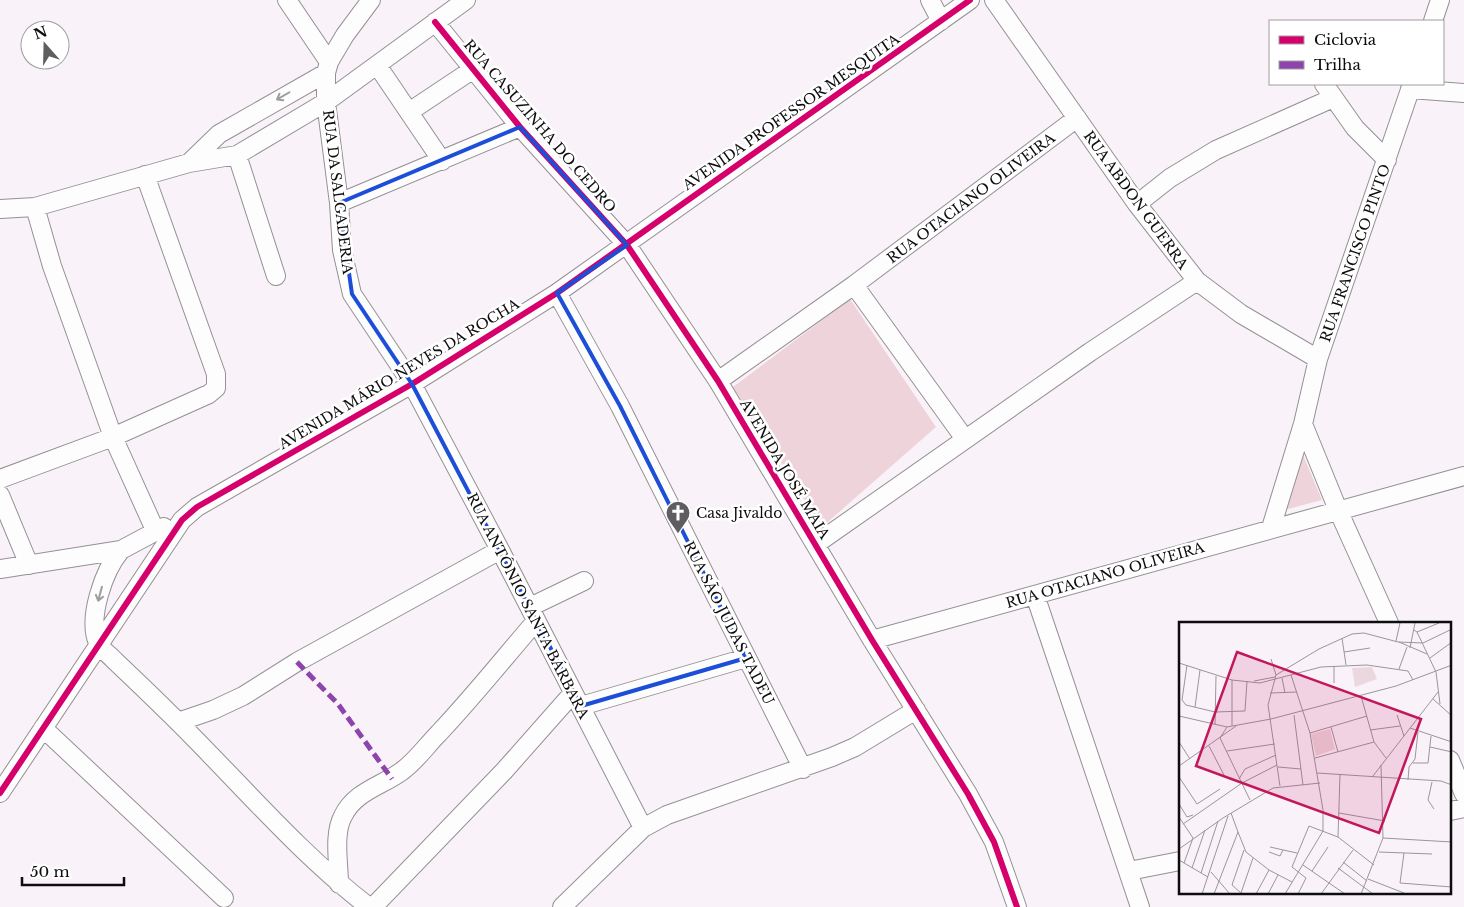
<svg xmlns="http://www.w3.org/2000/svg" width="1464" height="907" font-family="'Libre Baskerville',serif">
<rect width="100%" height="100%" fill="#faf2f9"/>
<path fill="#eed4da" d="M 850,299 L 936,427 L 822,527 L 733,387 Z
M 1303,455 L 1322,500 L 1284,510 Z"/>
<g fill="none" stroke-linecap="round" stroke-linejoin="round">
<defs>
<path id="minor" d="M 287,0 L 329,62
M 371,0 L 345,35 L 329,62 L 326,73 L 326,102 L 339,203 L 342,250 L 352,294 L 412,384 L 500,550 L 643,828
M 930,0 L 941,21
M 994,0 L 1137,204 L 1197,281 L 1241,314 L 1318,359
M 1433,21 L 1440,0
M 435,22 L 520,127 L 627,245 L 718,381 L 872,640 L 968,794 L 994,842 L 1017,907
M 377,65 L 442,161
M 1324,84 L 1355,128 L 1387,160
M 1410,89 L 1464,93
M 409,112 L 472,70
M 237,155 L 276,276
M 189,163 L 219,134 L 326,73
M 339,203 L 520,127
M 1137,204 L 1170,178 L 1216,150 L 1333,98
M 35,207 L 52,266 L 113,437 L 155,530
M 0,209 L 35,207 L 189,163 L 237,155 L 326,102 L 466,0
M 854,285 L 965,439
M 557,293 L 620,406 L 803,769
M 718,381 L 854,285 L 1077,118
M 1303,424 L 1338,510 L 1389,623
M 0,479 L 113,437 L 209,394 L 216,388 L 216,374 L 145,175
M 0,495 L 29,565
M 1271,528 L 1303,424 L 1318,359 L 1412,84
M 816,544 L 1090,352 L 1197,281
M 121,550 C 104,570 87,618 98,643 C 100,649 109,654 113,659 C 132,677 150,694 168,712 C 235,777 295,850 369,907
M 0,569 L 121,550 L 164,527
M 1035,595 L 1140,907
M 530,607 L 584,581
M 872,640 L 1464,476
M 581,706 L 746,658
M 178,722 L 213,710 L 243,696 L 297,662 L 500,550
M 43,728 L 224,898
M 1450,760 L 1464,794
M 0,793 L 182,520 L 197,507 L 412,384 L 557,293 L 970,0
M 1450,811 L 1464,808
M 1129,871 L 1180,861
M 339,884 C 339,864 333,834 343,816 C 355,791 382,786 402,771 C 416,761 427,745 439,733 C 473,697 504,658 536,621
M 373,907 L 504,771 L 573,693
M 562,907 L 643,828 L 667,815 L 832,757 L 855,747 L 916,710"/>
</defs>
<use href="#minor" stroke="#949093" stroke-width="20"/>
<use href="#minor" stroke="#fefdfe" stroke-width="18"/>
<path stroke="#8e44ad" stroke-width="5" stroke-dasharray="10 5" stroke-linecap="butt" d="M 297,662 L 338,704 L 392,779"/>
<defs>
<path id="cycleway" d="M 435,22 L 520,127 L 627,245 L 718,381 L 872,640 L 968,794 L 994,842 L 1017,907
M 0,793 L 182,520 L 197,507 L 412,384 L 557,293 L 970,0"/>
</defs>
<use href="#cycleway" stroke="#fff" stroke-width="9"/>
<use href="#cycleway" stroke="#d6006c" stroke-width="6"/>
</g>
<defs><path id="oneway-shaft" d="M-6 0H5M1.5-3L5.5 0L1.5 3" fill="none" stroke-width="1.6" stroke-linecap="round" stroke-linejoin="round" transform="scale(1.25)"/></defs>
<g stroke="#9e9d9e">
<use href="#oneway-shaft" transform="translate(283 96) rotate(150)"/>
<use href="#oneway-shaft" transform="translate(100 594) rotate(105)"/>
</g>
<path fill="none" stroke="#1d4ed8" stroke-width="4" stroke-linejoin="round" d="M 520,127 L 627,245 L 557,293 L 620,406 L 746,658 L 581,706 L 412,384 L 352,294 L 339,203 Z"/>
<defs>
<symbol id="church-pin" viewBox="-11 -11 22 30"><path d="M0 17L-7.5 6A9.5 9.5 0 1 1 7.5 6Z" fill="#605d60" stroke="#fff"/><path d="M-1.2-6h2.4v3.5h3.3v2.4h-3.3V6h-2.4V-.1h-3.3v-2.4h3.3Z" fill="#fff"/></symbol>
</defs>
<g fill-rule="evenodd">
<use href="#church-pin" x="664" y="499" width="28" height="38"/>
</g>
<g text-anchor="middle" stroke-width="5" stroke-linejoin="round" paint-order="stroke">
<g font-size="14" fill="#0d0d0d" stroke="#fff">
<text transform="translate(791 112) rotate(-35)" y="5">AVENIDA PROFESSOR MESQUITA</text>
<text transform="translate(540 126) rotate(49)" y="5">RUA CASUZINHA DO CEDRO</text>
<text transform="translate(338 192) rotate(83)" y="5">RUA DA SALGADERIA</text>
<text transform="translate(971 198) rotate(-37)" y="5">RUA OTACIANO OLIVEIRA</text>
<text transform="translate(1136 200) rotate(54)" y="5">RUA ABDON GUERRA</text>
<text transform="translate(1355 253) rotate(-71)" y="5">RUA FRANCISCO PINTO</text>
<text transform="translate(399 374) rotate(-31)" y="5">AVENIDA MÁRIO NEVES DA ROCHA</text>
<text transform="translate(785 469) rotate(59)" y="5">AVENIDA JOSÉ MAIA</text>
<text transform="translate(1105 575) rotate(-16)" y="5">RUA OTACIANO OLIVEIRA</text>
<text transform="translate(528 606) rotate(63)" y="5">RUA ANTÔNIO SANTA BÁRBARA</text>
<text transform="translate(729 623) rotate(63)" y="5">RUA SÃO JUDAS TADEU</text>
</g>
<g font-size="14" fill="#0d0d0d" stroke="#fff" text-anchor="start">
<text x="696" y="518">Casa Jivaldo</text>
</g>
</g>
<g transform="translate(1179 622)">
<rect width="272" height="272" fill="#faf2f9"/>
<path d="M 151,107 L 156,127 L 137,134 L 132,112 Z" fill="#eed4da"/>
<path d="M 193,45 L 198,57 L 176,65 L 173,46 Z" fill="#ebd8df"/>
<path fill="none" stroke="#9b969b" stroke-width="1" d="M 235,8 L 238,10 L 260,1M 238,10 L 257,50 L 261,82M 163,16 L 167,43M 217,19 L 221,1M 220,20 L 248,32M 231,26 L 236,1M 165,30 L 191,26M 251,36 L 273,20M 92,37 L 97,53M 0,41 L 53,58 L 81,61 L 142,45 L 188,43 L 229,49 L 234,58M 8,43 L 3,78 L 7,83 L 36,90 L 66,89 L 68,59M 155,44 L 155,61M 220,47 L 228,25M 103,56 L 106,71M 53,58 L 53,104M 75,59 L 96,55M 91,71 L 118,70M 182,74 L 195,120 L 207,136M 254,77 L 273,94M 16,85 L 21,48M 115,93 L 124,163M 218,93 L 225,114M 0,94 L 48,105 L 92,97 L 217,64 L 273,43M 36,103 L 37,54M 48,105 L 41,116 L 71,178M 152,105 L 159,130M 231,106 L 273,120M 191,108 L 221,104M 131,111 L 188,94M 0,120 L 11,137M 30,124 L 45,153M 251,125 L 273,130M 48,129 L 96,122M 136,136 L 195,120M 234,141 L 249,141 L 252,114M 0,144 L 57,104M 99,145 L 122,147M 138,151 L 262,159 L 273,163M 194,154 L 259,70M 0,155 L 18,182 L 41,167M 60,157 L 66,147 L 97,133M 229,158 L 230,145 L 236,137 L 239,110M 253,160 L 249,178 L 255,187M 101,164 L 89,83 L 97,53 L 140,27 L 173,12 L 185,11 L 219,20 L 244,21 L 273,7M 0,182 L 8,195 L 14,193M 160,191 L 206,199M 0,195 L 14,216 L 5,241M 4,202 L 63,161 L 98,143M 59,210 L 67,230 L 90,248 L 113,260M 159,215 L 161,152M 204,216 L 273,220M 91,225 L 118,231M 0,227 L 44,196 L 94,166 L 141,161M 90,230 L 101,234 L 104,228M 200,230 L 253,232M 225,231 L 221,261 L 273,265M 0,238 L 29,255M 164,240 L 188,259M 124,243 L 166,272M 13,246 L 26,208M 159,246 L 194,272M 133,249 L 149,225M 32,250 L 51,272M 22,251 L 39,199M 189,257 L 225,271M 62,271 L 53,263 L 65,228M 62,271 L 74,236M 23,272 L 49,194M 35,272 L 59,210 L 52,191M 77,272 L 90,248M 89,272 L 99,253M 106,272 L 144,209 L 144,188 L 131,111 L 112,53M 119,272 L 127,256 L 113,245 L 130,204 L 159,215 L 195,243M 142,272 L 174,228M 182,272 L 204,216 L 202,143"/>
<path fill="#c2185b" fill-opacity="0.15" stroke="#c2185b" stroke-width="2.5" d="M 58,30 L 242,97 L 200,211 L 17,144 Z"/>
<rect width="272" height="272" fill="none" stroke="#0d0d0d" stroke-width="2.5"/>
</g>
<rect x="1269" y="20" width="175" height="65" fill="#ffffff" stroke="#9e9e9e"/>
<rect x="1279" y="36" width="25" height="8" fill="#d6006c" stroke="#9e9e9e"/>
<text x="1314" y="45" font-size="15" fill="#0d0d0d">Ciclovia</text>
<rect x="1279" y="61" width="25" height="8" fill="#8e44ad" stroke="#9e9e9e"/>
<text x="1314" y="70" font-size="15" fill="#0d0d0d">Trilha</text>
<g transform="translate(45 45) rotate(340)"><circle r="24" fill="#ffffff" stroke="#9e9e9e"/>
<path d="M0-4L9 19L0 12L-9 19Z" fill="#605d60"/>
<text y="-8" font-size="14" font-weight="bold" text-anchor="middle" fill="#0d0d0d">N</text>
</g>
<path d="M22 877v8h102v-8" fill="none" stroke="#0d0d0d" stroke-width="2.5"/>
<text x="30" y="877" font-size="15" fill="#0d0d0d" stroke="#ffffff" stroke-width="4" paint-order="stroke">50 m</text>
</svg>
